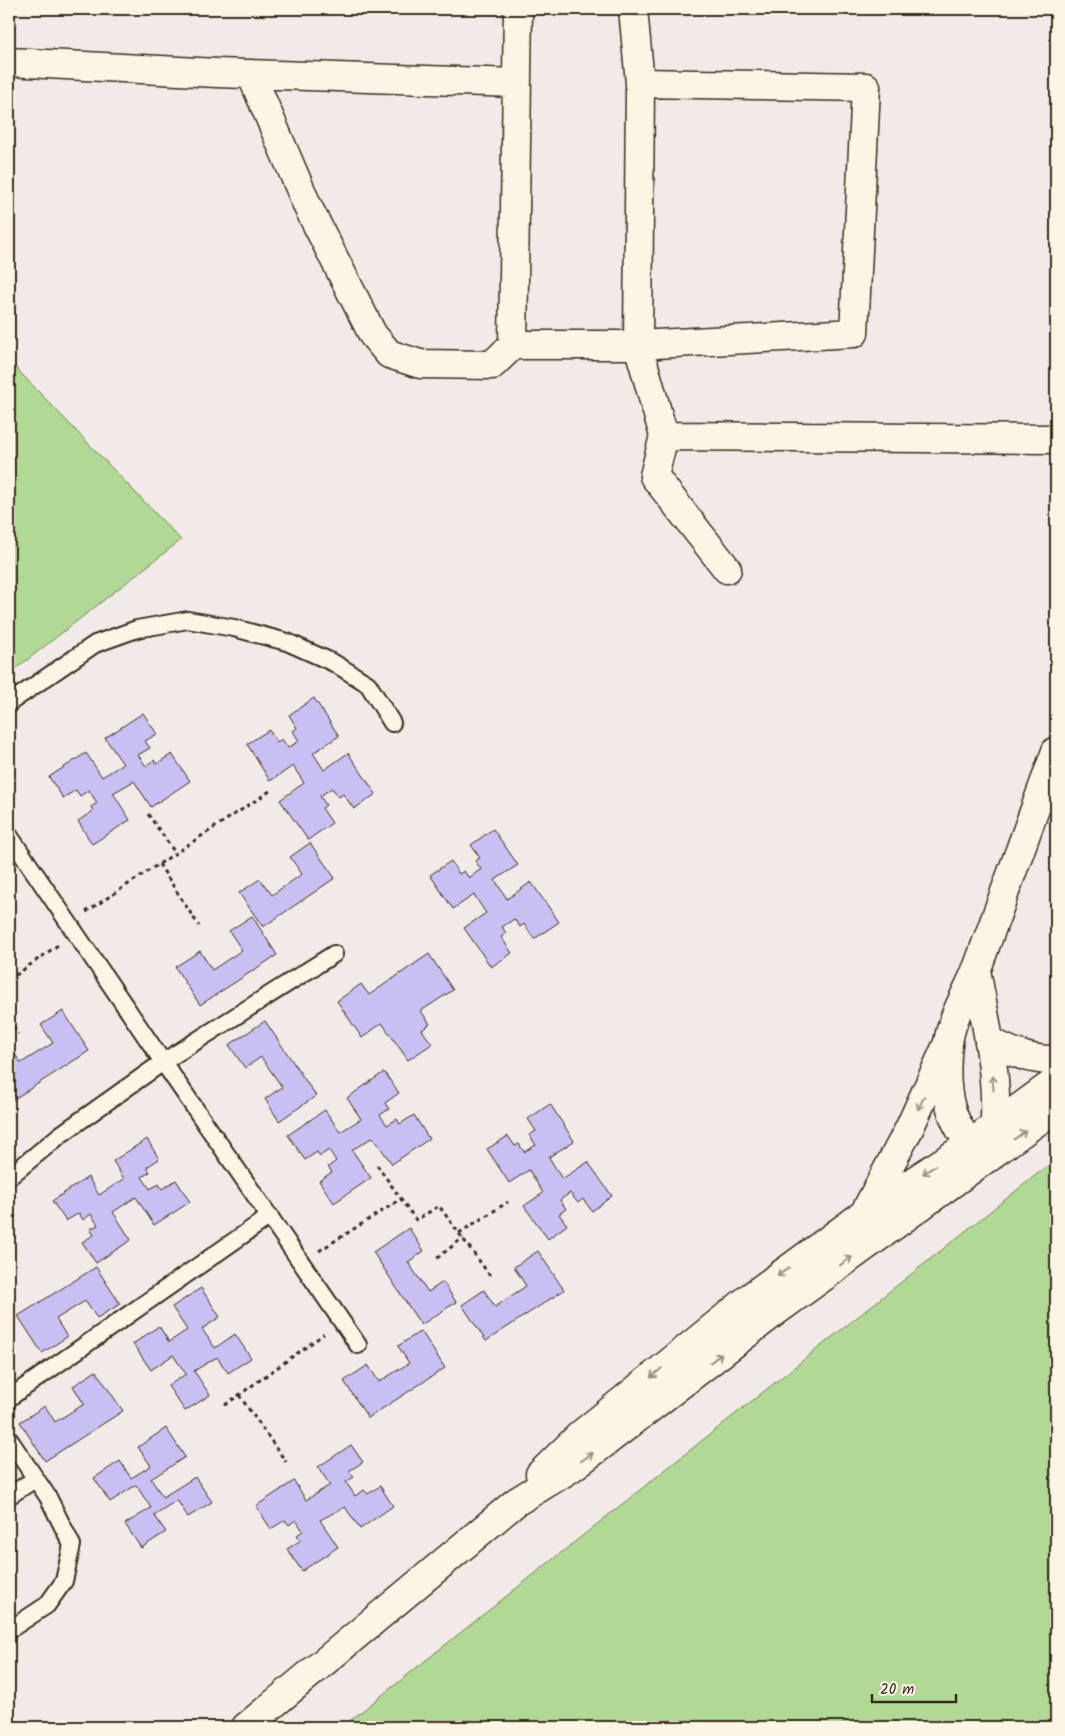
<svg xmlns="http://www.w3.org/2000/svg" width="1065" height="1736" font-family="Kalam,sans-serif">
<rect width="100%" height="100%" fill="#f2eae8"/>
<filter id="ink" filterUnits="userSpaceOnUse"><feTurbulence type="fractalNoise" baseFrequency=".02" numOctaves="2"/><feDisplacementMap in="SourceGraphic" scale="10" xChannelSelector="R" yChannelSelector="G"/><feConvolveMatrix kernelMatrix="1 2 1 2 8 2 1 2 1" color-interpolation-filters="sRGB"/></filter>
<g filter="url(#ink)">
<path fill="#b1d894" stroke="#768159" d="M 13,365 L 181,540 L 9,674 L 9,369 Z
M 1056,1159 L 1056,1727 L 342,1727 Z"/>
<path fill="#c8c0f2" stroke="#3b2a1e" d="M 314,698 L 339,736 L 313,753 L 324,770 L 348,753 L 376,794 L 354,809 L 343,794 L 339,797 L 332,788 L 320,796 L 326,805 L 322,808 L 332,823 L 308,840 L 280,800 L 304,783 L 293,766 L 270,781 L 247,744 L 269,730 L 277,742 L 282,739 L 288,748 L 299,741 L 293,731 L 297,728 L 289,715 Z
M 143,713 L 157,734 L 145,741 L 150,748 L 138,755 L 146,766 L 154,760 L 156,764 L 172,754 L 190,781 L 151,807 L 134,781 L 113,793 L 130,820 L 92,844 L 78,821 L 93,811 L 91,807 L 97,803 L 89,790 L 80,796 L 76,790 L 63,798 L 49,777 L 86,753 L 102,777 L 123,764 L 105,738 Z
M 493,829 L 518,865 L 495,880 L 507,899 L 531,882 L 559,922 L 534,939 L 524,924 L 520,927 L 514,919 L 502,927 L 506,933 L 501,937 L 512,953 L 491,967 L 464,928 L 486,913 L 474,895 L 453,909 L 430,875 L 451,861 L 459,874 L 464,871 L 469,878 L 481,869 L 475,861 L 480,858 L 471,845 Z
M 310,843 L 335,878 L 263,927 L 239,893 L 260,879 L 272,895 L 302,874 L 290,857 Z
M 252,916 L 277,955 L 200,1005 L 175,967 L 200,951 L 212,970 L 242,950 L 229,931 Z
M 429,954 L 453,990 L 421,1011 L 430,1024 L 422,1030 L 432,1044 L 408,1060 L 382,1023 L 362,1038 L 337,1001 L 361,984 L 369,995 Z
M 63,1011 L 89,1051 L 11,1101 L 9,1097 L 9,1048 L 10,1047 L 21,1063 L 53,1043 L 41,1025 Z
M 265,1021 L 316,1096 L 279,1121 L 265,1099 L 282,1087 L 261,1057 L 245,1068 L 229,1045 Z
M 384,1072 L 399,1093 L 385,1103 L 389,1109 L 380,1115 L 387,1125 L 397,1119 L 400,1124 L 414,1115 L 429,1139 L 392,1164 L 373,1137 L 352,1150 L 371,1178 L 334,1203 L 319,1181 L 332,1172 L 328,1167 L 336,1161 L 329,1150 L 320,1156 L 317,1152 L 305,1160 L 288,1135 L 325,1110 L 340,1132 L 361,1119 L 347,1098 Z
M 550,1104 L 574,1141 L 549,1157 L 562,1179 L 588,1162 L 612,1196 L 592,1211 L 583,1199 L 578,1203 L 570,1193 L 560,1200 L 566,1209 L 559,1214 L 567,1225 L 548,1239 L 524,1206 L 543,1193 L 529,1170 L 509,1183 L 487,1149 L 508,1136 L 515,1146 L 519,1144 L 524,1152 L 536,1145 L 529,1135 L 536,1131 L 528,1119 Z
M 147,1139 L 159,1159 L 147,1167 L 150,1172 L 142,1177 L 150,1189 L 159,1184 L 162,1189 L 176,1180 L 190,1202 L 154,1225 L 136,1197 L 113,1212 L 131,1240 L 96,1263 L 82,1242 L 94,1235 L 90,1229 L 98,1225 L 91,1214 L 83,1220 L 79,1213 L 66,1221 L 52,1201 L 88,1177 L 99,1195 L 124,1179 L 113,1161 Z
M 409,1228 L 424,1251 L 408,1262 L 428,1292 L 443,1282 L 456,1302 L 421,1325 L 373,1252 Z
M 538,1251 L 564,1290 L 486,1341 L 462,1305 L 484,1290 L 495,1307 L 526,1286 L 514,1267 Z
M 96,1267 L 120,1304 L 97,1318 L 85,1301 L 56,1319 L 67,1337 L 42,1353 L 18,1316 Z
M 201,1288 L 220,1317 L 202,1329 L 215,1348 L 235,1334 L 251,1358 L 228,1373 L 217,1357 L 194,1371 L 210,1395 L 185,1411 L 168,1386 L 186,1374 L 173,1355 L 151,1370 L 133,1344 L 159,1326 L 169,1342 L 187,1330 L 172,1307 Z
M 421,1331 L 445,1368 L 368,1418 L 344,1381 L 368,1365 L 379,1382 L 409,1363 L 398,1346 Z
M 96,1371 L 123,1411 L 45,1461 L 20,1422 L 45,1406 L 55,1422 L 84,1404 L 73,1386 Z
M 166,1428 L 185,1457 L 151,1479 L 163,1497 L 195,1477 L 212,1502 L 188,1517 L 177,1500 L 154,1515 L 166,1532 L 141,1548 L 125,1524 L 151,1508 L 136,1485 L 110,1502 L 94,1478 L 120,1461 L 131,1478 L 151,1466 L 138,1447 Z
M 351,1445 L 363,1462 L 349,1471 L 354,1477 L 346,1482 L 355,1496 L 364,1490 L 368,1494 L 380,1486 L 393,1506 L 360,1529 L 345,1507 L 320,1520 L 338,1547 L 302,1571 L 287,1549 L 301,1540 L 297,1535 L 303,1531 L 296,1520 L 289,1525 L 285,1520 L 271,1529 L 256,1506 L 294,1481 L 306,1500 L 330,1485 L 318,1467 Z"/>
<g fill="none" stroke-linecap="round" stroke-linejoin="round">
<defs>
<path id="lane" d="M 9,703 L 95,644 L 137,629 L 188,620 L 234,628 L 287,642 L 334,663 L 368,684 L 392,723
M 9,835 L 163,1062 L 334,954
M 9,1177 L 60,1135 L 163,1062 L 358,1345
M 9,1398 L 270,1216
M 9,1439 L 48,1497 L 72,1545 L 64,1581 L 47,1605 L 9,1630
M 9,1496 L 35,1479"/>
<path id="street" d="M 518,9 L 513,345 L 638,345 L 854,333 L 866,87 L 640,83
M 633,9 L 640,83 L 638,345 L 664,436 L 1056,439
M 9,62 L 217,73 L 517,83
M 251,74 L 308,207 L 373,335 L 389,354 L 420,364 L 492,365 L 513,345
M 664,436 L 654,476 L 727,569"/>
<path id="secondary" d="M 976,970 C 987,1030 1004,1097 990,1157 C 947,1134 943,1088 948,1044 C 951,1017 968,992 978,966 C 1004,894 1030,823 1056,751"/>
<path id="primary" d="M 989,1041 C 1011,1052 1031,1061 1056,1060
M 866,1210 L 909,1129 L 948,1043
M 540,1474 L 579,1436 L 753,1295 L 865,1213 L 970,1144 L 1056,1081
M 246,1727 L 516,1502 L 571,1468 L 597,1449 L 775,1312 L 1056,1108"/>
</defs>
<use href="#lane" stroke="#3b2a1e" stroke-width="20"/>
<use href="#street" stroke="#3b2a1e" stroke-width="31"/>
<use href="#secondary" stroke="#3b2a1e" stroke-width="31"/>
<use href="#primary" stroke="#3b2a1e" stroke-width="31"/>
<path stroke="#3b2a1e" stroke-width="3" stroke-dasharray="4 4" stroke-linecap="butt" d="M 148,814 L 176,854
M 159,864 L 199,926
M 86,912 L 270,791
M 9,980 L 58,945
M 9,1020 L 18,1034
M 377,1165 L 401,1199
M 459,1233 L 508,1202
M 319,1251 L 401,1199 L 416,1220 L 439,1206 L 491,1277
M 437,1258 L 463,1238
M 239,1395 L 286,1462
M 225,1405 L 324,1334"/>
<use href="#lane" stroke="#fcf5e5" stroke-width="16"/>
<use href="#street" stroke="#fcf5e5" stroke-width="28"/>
<use href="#secondary" stroke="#fcf5e5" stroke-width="28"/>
<use href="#primary" stroke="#fcf5e5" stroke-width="28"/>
</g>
<defs><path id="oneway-shaft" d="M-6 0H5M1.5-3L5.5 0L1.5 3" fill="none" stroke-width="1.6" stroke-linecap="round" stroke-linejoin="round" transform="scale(1.25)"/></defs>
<g stroke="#9c9082">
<use href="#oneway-shaft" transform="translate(993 1083) rotate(-94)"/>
<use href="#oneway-shaft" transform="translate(921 1103) rotate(115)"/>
<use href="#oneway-shaft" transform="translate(1020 1135) rotate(-36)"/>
<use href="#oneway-shaft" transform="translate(929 1170) rotate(147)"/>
<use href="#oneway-shaft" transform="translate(846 1261) rotate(-36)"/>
<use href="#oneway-shaft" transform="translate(783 1272) rotate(144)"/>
<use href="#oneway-shaft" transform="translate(716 1358) rotate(-38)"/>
<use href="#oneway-shaft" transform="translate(656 1373) rotate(140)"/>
<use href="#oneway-shaft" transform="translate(587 1457) rotate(-35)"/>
</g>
</g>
<rect width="1065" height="1736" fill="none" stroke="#fcf5e5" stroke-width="30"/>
<rect x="15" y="15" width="1035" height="1706" fill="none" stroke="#3b2a1e" stroke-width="2" filter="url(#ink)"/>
<path d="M872 1694v8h84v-8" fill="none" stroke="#3b2a1e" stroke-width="2.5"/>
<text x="880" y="1694" font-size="15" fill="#3b2a1e" stroke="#fcf5e5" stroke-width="4" paint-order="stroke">20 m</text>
</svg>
